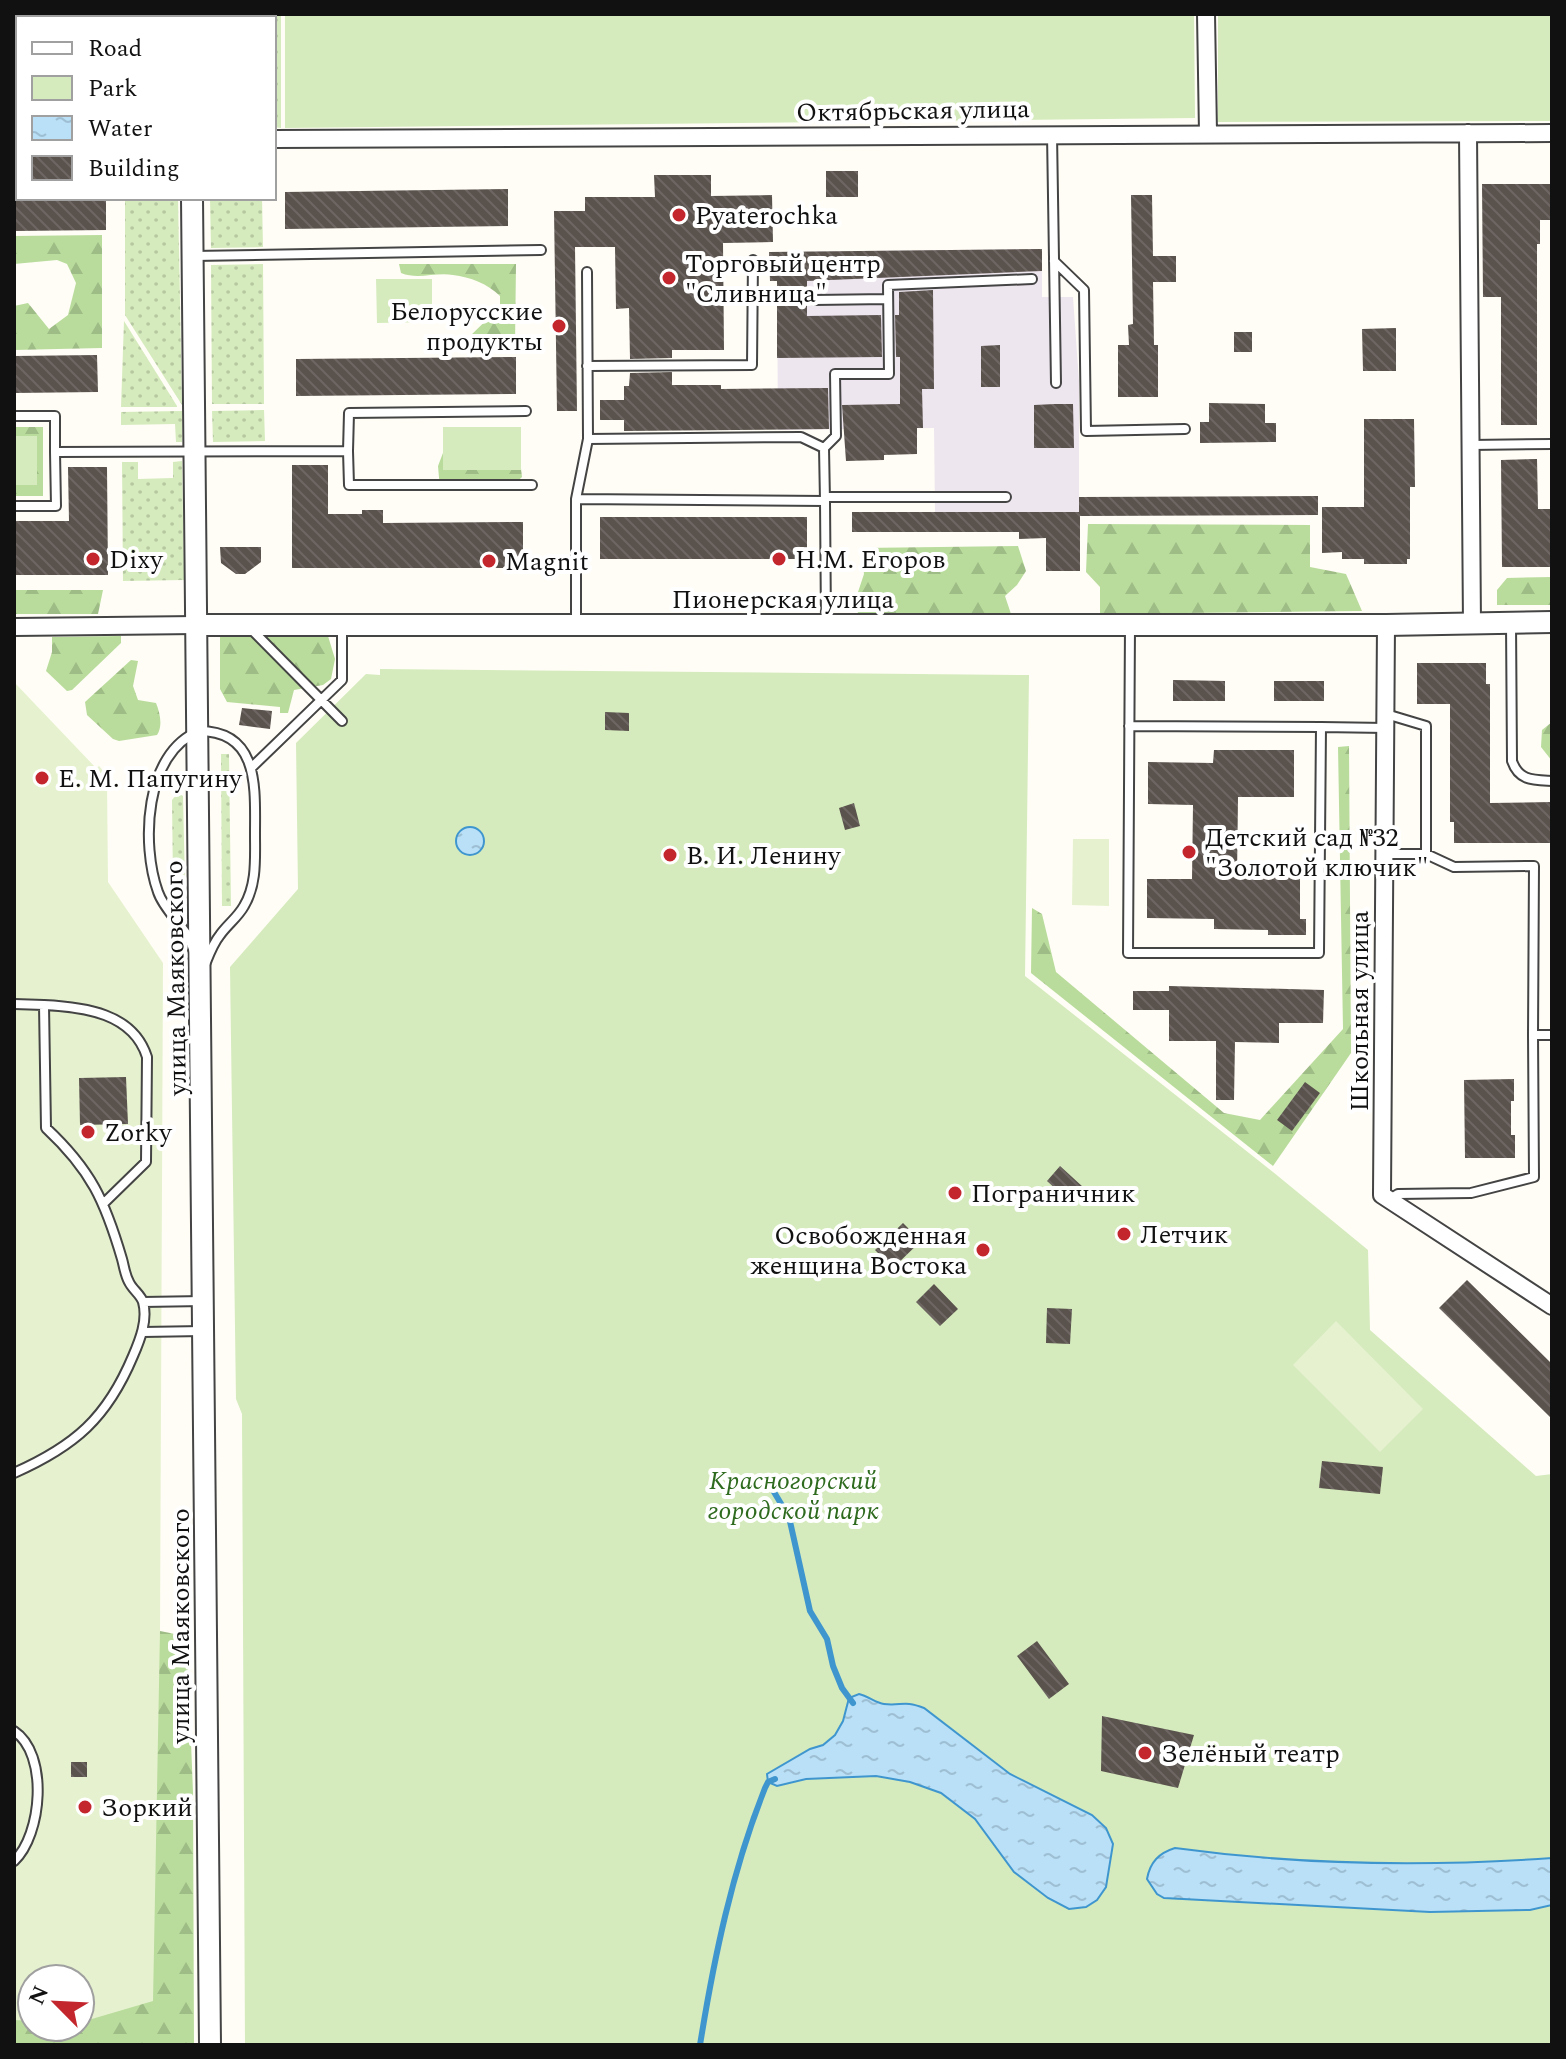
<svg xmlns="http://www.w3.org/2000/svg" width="1566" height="2059" font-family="Spectral,serif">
<defs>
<pattern id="grass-dots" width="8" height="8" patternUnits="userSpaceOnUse" patternTransform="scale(2)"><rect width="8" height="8" fill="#d5ebbd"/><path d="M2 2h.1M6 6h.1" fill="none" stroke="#b6c8a1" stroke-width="1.8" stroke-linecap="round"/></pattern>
<pattern id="forest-firs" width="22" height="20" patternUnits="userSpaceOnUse" patternTransform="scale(2)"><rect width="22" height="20" fill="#b9dc9c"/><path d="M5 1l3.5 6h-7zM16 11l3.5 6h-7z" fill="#9ebc85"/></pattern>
<pattern id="water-ripples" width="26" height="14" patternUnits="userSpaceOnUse" patternTransform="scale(2)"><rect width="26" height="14" fill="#b9e0f7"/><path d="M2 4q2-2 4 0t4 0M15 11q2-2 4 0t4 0" fill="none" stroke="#9ebfd3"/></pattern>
<pattern id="building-back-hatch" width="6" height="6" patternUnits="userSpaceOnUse" patternTransform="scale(2)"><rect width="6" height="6" fill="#5a524d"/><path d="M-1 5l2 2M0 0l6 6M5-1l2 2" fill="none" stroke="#6d6662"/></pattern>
</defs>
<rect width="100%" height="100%" fill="#fffdf5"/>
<path fill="#eee6ef" d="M 1042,249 L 1042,297 L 1073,297 L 1079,381 L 1079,512 L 935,512 L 934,428 L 778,430 L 777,281 L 770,281 L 769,252 Z"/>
<path fill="url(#grass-dots)" d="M 244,14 L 281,14 L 281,128 L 274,127 L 274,18 L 245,18 Z
M 125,198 L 178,198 L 182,405 L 125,315 Z
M 210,198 L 262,198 L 263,247 L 211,248 Z
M 263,264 L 264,404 L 212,404 L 211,265 Z
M 124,321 L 177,406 L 177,407 L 121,407 Z
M 264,410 L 265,441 L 213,442 L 212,411 Z
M 182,411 L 182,442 L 176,442 L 175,424 L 121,425 L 121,412 Z
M 182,461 L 184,580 L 123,581 L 122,462 L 138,462 L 138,479 L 173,478 L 173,462 Z
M 221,754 L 229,754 L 231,906 L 222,906 Z
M 178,793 L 183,796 L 185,886 L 179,890 L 173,881 L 172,800 Z"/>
<path fill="url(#forest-firs)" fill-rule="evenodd" d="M 102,235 L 102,348 L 14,350 L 14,306 L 28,303 L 49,329 L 68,315 L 76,283 L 67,264 L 57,260 L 14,264 L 14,236 Z
M 399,264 L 516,264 L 515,345 C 501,351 484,342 470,336 L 500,307 L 500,296 C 488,284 470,277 453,275 C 435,272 418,280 401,273 Z
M 14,427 L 43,427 L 43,496 L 14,496 Z
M 446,445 L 520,460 L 522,477 L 509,489 L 440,489 L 438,466 Z
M 1088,524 L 1310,525 L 1310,567 L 1346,574 L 1362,611 L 1100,614 L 1100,587 L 1086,572 Z
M 1018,546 L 1026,571 L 1017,585 L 1005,596 L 1011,614 L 858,614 L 856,598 L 864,574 L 861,548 Z
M 1552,577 L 1552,605 L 1497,605 L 1497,590 L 1507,578 Z
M 14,590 L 103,590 L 98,614 L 14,614 Z
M 121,636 L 121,643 L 72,690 L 67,691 L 46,671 L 52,652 L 52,637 Z
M 220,636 L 328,636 L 335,659 L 331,679 L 323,685 L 294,690 L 288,713 L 280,713 L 280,707 L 227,702 L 220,689 Z
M 131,660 L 138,661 L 133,686 L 138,700 L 156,703 C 160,713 163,726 157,735 L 119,741 L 113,739 L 87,715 L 85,702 Z
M 1552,722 L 1552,761 L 1541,747 L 1542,730 Z
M 1349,746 L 1351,1053 L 1273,1166 L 1031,973 L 1032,908 L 1042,914 L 1056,972 L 1224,1113 L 1260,1120 L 1343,1029 L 1338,747 Z
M 160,1631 L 185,1636 L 188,1666 L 193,1792 L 194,2045 L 14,2045 L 14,1898 L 115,1679 ZM 32,1979 L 80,1979 L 80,2027 L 32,2027 Z"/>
<path fill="#d5ebbd" d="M 14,14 L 81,14 L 81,18 L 18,18 L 18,129 L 14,129 Z
M 285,14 L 1194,14 L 1195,118 L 285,128 Z
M 1218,14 L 1552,14 L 1552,121 L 1218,122 Z
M 376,279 L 432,279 L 432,322 L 377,323 Z
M 443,427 L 521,427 L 521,470 L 443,470 Z
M 14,436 L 37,436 L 37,485 L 14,485 Z
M 380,669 L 1029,675 L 1025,976 L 1273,1172 L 1368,1250 L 1370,1330 L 1536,1476 L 1552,1474 L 1552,2045 L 245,2045 L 242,1414 L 236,1399 L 230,967 L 298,889 L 296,743 L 366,674 L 380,675 Z"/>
<path fill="#e6f2cf" d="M 14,682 L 96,768 L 99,766 L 110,779 L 107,781 L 108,882 L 163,963 L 160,1631 L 153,2001 L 85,2021 L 80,2021 L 80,1979 L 32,1979 L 32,2021 L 14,2020 Z
M 1073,839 L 1109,839 L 1109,906 L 1072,905 Z
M 1336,1321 L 1423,1409 L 1380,1452 L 1293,1365 Z"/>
<path fill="url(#water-ripples)" stroke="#3f96cf" stroke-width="2" d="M456 841a14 14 0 1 1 28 0a14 14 0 1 1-28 0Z
M 859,1694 C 868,1696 876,1703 884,1704 C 902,1706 904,1700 924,1708 L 1010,1774 L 1092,1815 L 1106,1828 L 1113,1844 L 1106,1887 L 1097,1900 L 1086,1907 L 1069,1909 L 1048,1898 L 1014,1872 L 975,1819 L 941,1793 L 910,1782 L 876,1776 L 806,1779 L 777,1786 L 768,1782 L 767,1774 L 810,1749 L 823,1745 L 835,1735 L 843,1721 L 849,1698 Z
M 1175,1848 C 1299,1865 1426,1867 1552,1858 L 1552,1905 L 1530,1910 L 1430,1912 L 1164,1898 L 1157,1894 L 1147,1879 C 1150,1862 1159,1853 1175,1848 Z"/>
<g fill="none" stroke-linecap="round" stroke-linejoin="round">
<path stroke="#3f96cf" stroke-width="6" d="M 774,1492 L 789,1517 L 810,1611 L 827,1639 L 833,1666 L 842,1688 L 853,1703
M 700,2045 C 714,1958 732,1871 765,1788 L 768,1782 L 775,1779"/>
</g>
<path fill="url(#building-back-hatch)" d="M 826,171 L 858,171 L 858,197 L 826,197 Z
M 654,175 L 711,175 L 711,196 L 772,195 L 773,242 L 723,243 L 724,350 L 672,350 L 672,358 L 630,359 L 629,308 L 616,309 L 615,247 L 575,247 L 577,411 L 557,411 L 554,211 L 585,211 L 585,197 L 655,197 Z
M 1482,184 L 1552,184 L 1552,220 L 1540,220 L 1540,244 L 1537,244 L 1537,425 L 1501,425 L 1501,297 L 1483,297 Z
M 508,189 L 508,226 L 285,229 L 285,192 Z
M 1131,195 L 1152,195 L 1153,256 L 1176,256 L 1176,282 L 1153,282 L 1154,345 L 1158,345 L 1158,397 L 1118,397 L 1118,345 L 1129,345 L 1128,325 L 1133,324 Z
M 14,198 L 106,198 L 106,230 L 14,231 Z
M 1042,249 L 1042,271 L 807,281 L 807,316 L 881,315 L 882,357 L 777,358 L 777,281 L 770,281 L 769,252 Z
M 933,290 L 934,389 L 922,389 L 923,428 L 917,428 L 917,454 L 884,455 L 884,460 L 846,461 L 842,405 L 900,404 L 900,357 L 896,357 L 895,315 L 899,315 L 899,292 Z
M 1396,328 L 1396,371 L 1363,371 L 1362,329 Z
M 1234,332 L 1252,332 L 1252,352 L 1234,352 Z
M 1000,345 L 1000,387 L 981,387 L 981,346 Z
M 97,355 L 98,392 L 14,393 L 14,356 Z
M 516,357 L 516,394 L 296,396 L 296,359 Z
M 672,372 L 672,385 L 721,385 L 721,389 L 828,388 L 829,429 L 624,431 L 624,420 L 600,420 L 600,400 L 624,400 L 624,386 L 629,386 L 630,373 Z
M 1209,403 L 1265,404 L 1265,423 L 1276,423 L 1276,442 L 1200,443 L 1200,422 L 1209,422 Z
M 1055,404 L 1073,404 L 1074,448 L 1034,448 L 1034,405 Z
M 1364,419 L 1414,419 L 1415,487 L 1410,487 L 1410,559 L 1407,559 L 1407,564 L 1364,564 L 1364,559 L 1342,559 L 1342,552 L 1322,553 L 1322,507 L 1364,507 Z
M 1537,459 L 1538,509 L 1552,509 L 1552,567 L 1502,567 L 1501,460 Z
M 292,465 L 328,465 L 328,514 L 362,514 L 362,510 L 383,510 L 383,523 L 523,522 L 523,568 L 292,568 Z
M 68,467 L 107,467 L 108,575 L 14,575 L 14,521 L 69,521 Z
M 1318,496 L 1318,515 L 1080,516 L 1080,571 L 1046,571 L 1046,538 L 1019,539 L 1019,532 L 852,532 L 852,512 L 1079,512 L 1079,497 Z
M 600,517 L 807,517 L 807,559 L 600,559 Z
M 220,547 L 261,547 L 261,562 L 245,574 L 236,574 L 221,563 Z
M 1417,663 L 1486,663 L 1486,684 L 1490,684 L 1490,803 L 1552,802 L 1552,843 L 1454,843 L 1454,822 L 1450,822 L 1450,704 L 1417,704 Z
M 1173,680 L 1225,681 L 1225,701 L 1173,701 Z
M 1274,681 L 1324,681 L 1324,701 L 1274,701 Z
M 242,708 L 272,711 L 270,729 L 239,725 Z
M 605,712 L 629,713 L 629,731 L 605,730 Z
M 1214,750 L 1294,750 L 1294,797 L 1238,797 L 1237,877 L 1300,877 L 1300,919 L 1306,919 L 1306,935 L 1268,935 L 1268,930 L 1214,929 L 1214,919 L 1147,918 L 1147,879 L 1192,879 L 1193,805 L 1148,804 L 1148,762 L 1213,763 Z
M 854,803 L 860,826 L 845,830 L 839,808 Z
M 1169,986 L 1324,990 L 1323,1023 L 1279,1023 L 1279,1043 L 1235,1042 L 1234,1100 L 1216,1100 L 1216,1041 L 1169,1041 L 1169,1010 L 1133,1010 L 1133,991 L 1169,991 Z
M 126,1077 L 128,1124 L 80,1125 L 79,1078 Z
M 1514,1079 L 1514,1101 L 1511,1101 L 1511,1135 L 1515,1135 L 1515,1158 L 1465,1158 L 1464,1080 Z
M 1305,1082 L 1320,1093 L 1292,1131 L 1277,1120 Z
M 1060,1166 L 1083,1187 L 1070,1202 L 1047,1181 Z
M 903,1223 L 921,1241 L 893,1268 L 875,1250 Z
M 1467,1280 L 1552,1364 L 1552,1419 L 1439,1308 Z
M 934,1284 L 958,1309 L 940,1326 L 916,1302 Z
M 1047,1308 L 1072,1309 L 1070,1344 L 1046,1343 Z
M 1322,1461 L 1383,1467 L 1380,1494 L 1319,1488 Z
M 1037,1641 L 1069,1684 L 1049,1699 L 1017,1656 Z
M 1102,1716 L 1194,1735 L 1178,1788 L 1101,1771 Z
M 71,1762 L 87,1762 L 87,1777 L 71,1777 Z"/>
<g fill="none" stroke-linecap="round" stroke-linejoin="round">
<defs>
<path id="service" d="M 1052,134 L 1056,383
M 193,256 L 541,250
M 1054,261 L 1084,290 L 1086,431 L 1185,429
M 814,300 L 888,299
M 587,366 L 752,365 L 753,260
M 14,416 L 55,416 L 55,452
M 588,439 L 801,437 L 824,448
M 1471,445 L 1552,444
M 348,451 L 349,413 L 526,411
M 825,497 L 1006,497
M 576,499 L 825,501 L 826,623
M 825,501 L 824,448 L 836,436 L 835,374 L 889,374 L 888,285 L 1032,279
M 14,506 L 56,506 L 55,452 L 348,451 L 349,485 L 532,485
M 1511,623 L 1512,761 C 1519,781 1533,780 1552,781
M 576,625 L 576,499 L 588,439 L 587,272
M 251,629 L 342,721
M 1386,714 L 1426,726 L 1426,854
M 1129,726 L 1321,727 L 1319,953 L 1128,953 C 1129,844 1129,735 1130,626
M 1321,727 L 1386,728
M 199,731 C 260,731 255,789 255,834 C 255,859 257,884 244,906 C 238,917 227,925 220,935 C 211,946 207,961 201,974 C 197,961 193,945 186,933 C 177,920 163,907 158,892 C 141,845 144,753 199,731 Z
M 251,768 L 342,680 L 342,628
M 1384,854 L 1426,854 L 1454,867 L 1534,866 L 1533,1035 L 1552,1035
M 14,1004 L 44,1005 L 46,1128 C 91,1170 105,1201 122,1259 C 124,1266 125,1275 129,1282 C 132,1289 141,1295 143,1302 C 148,1320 140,1340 133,1356 C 107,1418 75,1446 14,1473
M 44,1005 C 84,1007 133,1013 147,1057 L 146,1162 L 103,1204
M 1390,1199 L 1398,1194 L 1471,1193 L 1534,1177 L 1533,1035
M 143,1302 L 203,1301
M 143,1332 L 202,1331
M 14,1731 C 49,1754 42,1835 14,1861"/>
<path id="minor" d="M 1206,14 L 1208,133
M 1468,133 L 1472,624
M 274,139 L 1552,133
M 1386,625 L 1382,1195 L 1552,1306
M 14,627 L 197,625"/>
<path id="tertiary" d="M 224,14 L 227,18
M 154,18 L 157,14
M 14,140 L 18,140
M 192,198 L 210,2045
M 197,625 L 1386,625 L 1552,622"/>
</defs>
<use href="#service" stroke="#444" stroke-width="12"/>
<use href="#minor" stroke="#444" stroke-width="20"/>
<use href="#tertiary" stroke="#444" stroke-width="24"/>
<use href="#service" stroke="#fff" stroke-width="8"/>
<use href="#minor" stroke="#fff" stroke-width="16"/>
<use href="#tertiary" stroke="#fff" stroke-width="20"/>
</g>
<g fill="#c4262e" stroke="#fff" stroke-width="3">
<circle cx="679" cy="215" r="8"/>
<circle cx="669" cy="278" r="8"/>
<circle cx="559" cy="326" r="8"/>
<circle cx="93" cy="559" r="8"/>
<circle cx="779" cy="559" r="8"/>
<circle cx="489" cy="561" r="8"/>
<circle cx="42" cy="778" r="8"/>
<circle cx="1189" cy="852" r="8"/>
<circle cx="670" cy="855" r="8"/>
<circle cx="88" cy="1132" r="8"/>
<circle cx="955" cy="1193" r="8"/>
<circle cx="1124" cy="1234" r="8"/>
<circle cx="983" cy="1250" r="8"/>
<circle cx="1145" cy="1753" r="8"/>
<circle cx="85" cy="1807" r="8"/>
</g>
<g text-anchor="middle" stroke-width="8" stroke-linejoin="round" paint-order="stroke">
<g font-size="26" fill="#111" stroke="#fff">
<text transform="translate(913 110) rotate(-1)" y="9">Октябрьская улица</text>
<text x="783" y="608">Пионерская улица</text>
<text transform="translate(175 978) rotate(-91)" y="9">улица Маяковского</text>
<text transform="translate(1359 1011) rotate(-90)" y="9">Школьная улица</text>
<text transform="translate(180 1626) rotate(-90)" y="9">улица Маяковского</text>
</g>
<g font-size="26" fill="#111" stroke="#fff" text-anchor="start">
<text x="695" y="224">Pyaterochka</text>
<text x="685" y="272">Торговый центр<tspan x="685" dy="30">"Сливница"</tspan></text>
<text x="543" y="320" text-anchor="end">Белорусские<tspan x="543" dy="30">продукты</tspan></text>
<text x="109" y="568">Dixy</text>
<text x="795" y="568">Н.М. Егоров</text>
<text x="505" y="570">Magnit</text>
<text x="58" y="787">Е. М. Папугину</text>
<text x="1205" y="846">Детский сад №32<tspan x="1205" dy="30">"Золотой ключик"</tspan></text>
<text x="686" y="864">В. И. Ленину</text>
<text x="104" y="1141">Zorky</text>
<text x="971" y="1202">Пограничник</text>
<text x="1140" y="1243">Летчик</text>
<text x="967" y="1244" text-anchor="end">Освобожденная<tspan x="967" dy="30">женщина Востока</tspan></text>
<text x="1161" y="1762">Зелёный театр</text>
<text x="101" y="1816">Зоркий</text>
</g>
<g font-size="26" font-style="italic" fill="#2f6b1f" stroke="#fff">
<text x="793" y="1489">Красногорский<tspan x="793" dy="30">городской парк</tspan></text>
</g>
</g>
<rect width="1566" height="2059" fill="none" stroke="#111111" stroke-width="32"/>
<rect x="16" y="16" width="260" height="184" fill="#ffffff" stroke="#a0a0a0" stroke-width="2"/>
<rect x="32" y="42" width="40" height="12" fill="#ffffff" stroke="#a0a0a0" stroke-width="2"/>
<text x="88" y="56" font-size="24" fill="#111111">Road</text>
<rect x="32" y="76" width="40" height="24" fill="#d5ebbd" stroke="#a0a0a0" stroke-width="2"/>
<text x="88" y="96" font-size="24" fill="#111111">Park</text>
<rect x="32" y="116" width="40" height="24" fill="url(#water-ripples)" stroke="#a0a0a0" stroke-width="2"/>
<text x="88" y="136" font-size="24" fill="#111111">Water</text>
<rect x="32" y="156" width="40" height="24" fill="url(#building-back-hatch)" stroke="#a0a0a0" stroke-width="2"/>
<text x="88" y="176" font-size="24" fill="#111111">Building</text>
<g transform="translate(56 2003) rotate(294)"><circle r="38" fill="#ffffff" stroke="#a0a0a0" stroke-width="2"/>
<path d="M0-6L14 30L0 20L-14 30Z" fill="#c4262e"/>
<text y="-12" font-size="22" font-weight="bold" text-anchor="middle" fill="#111111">N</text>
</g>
</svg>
